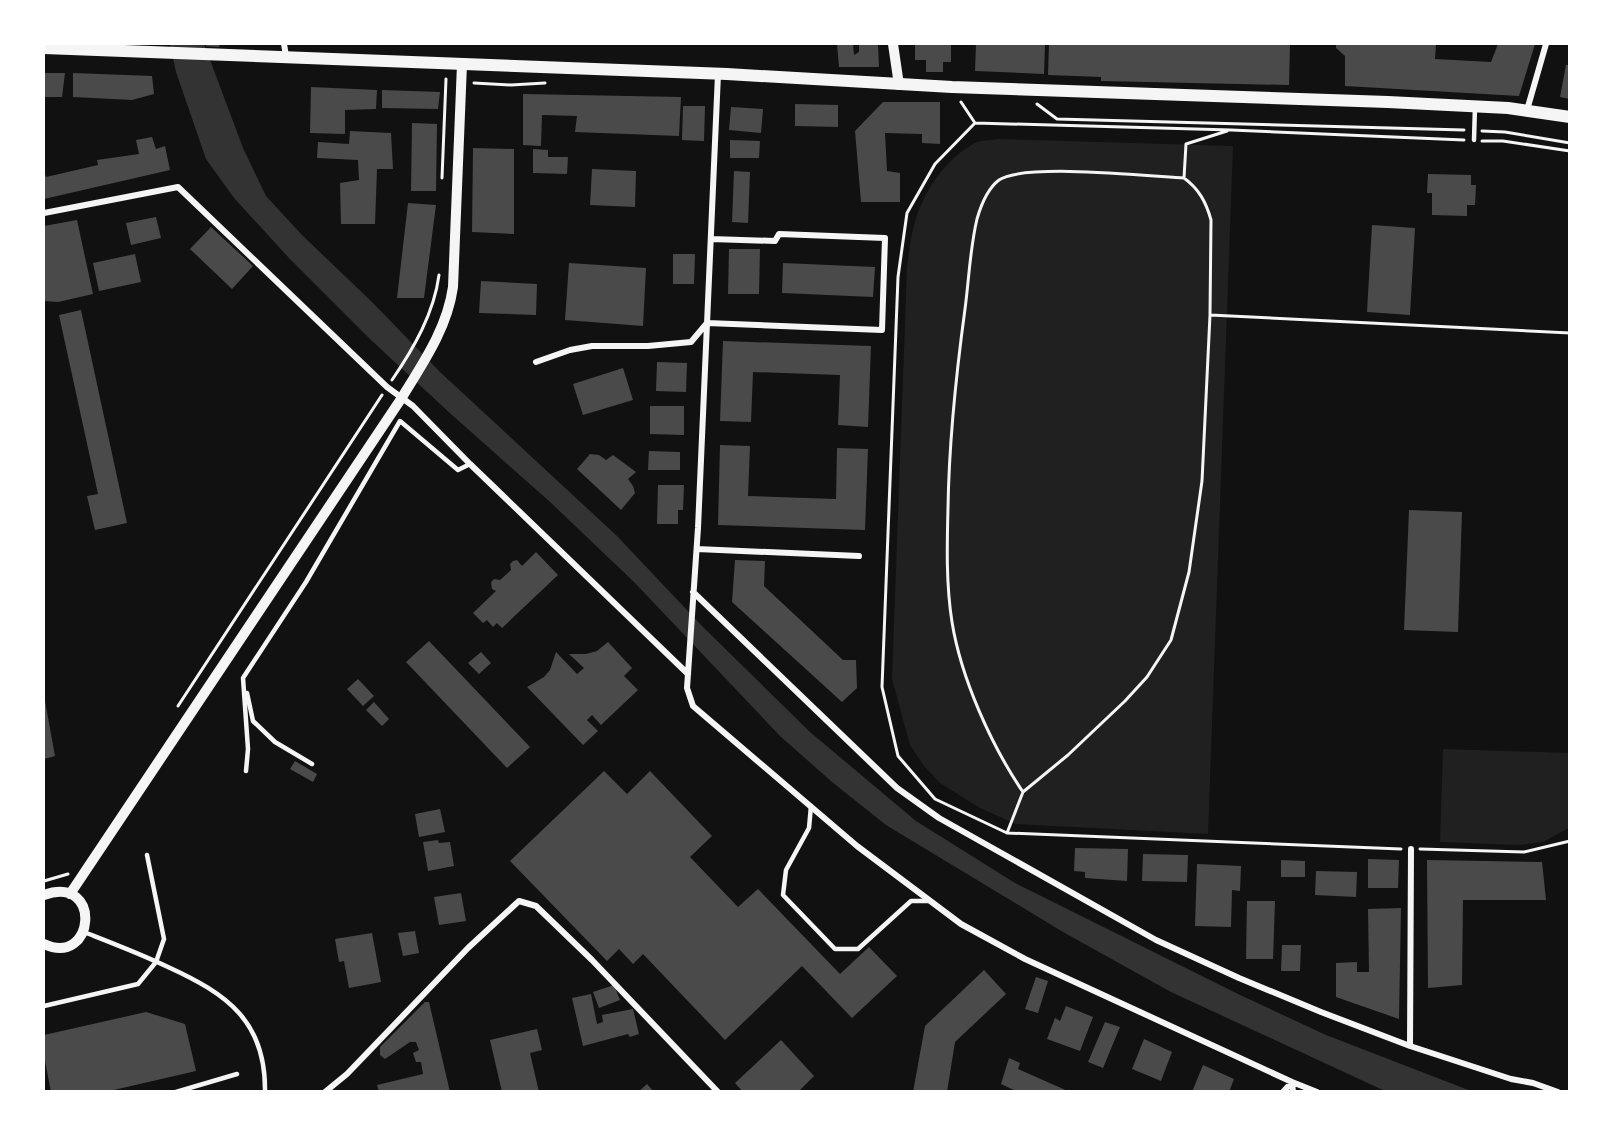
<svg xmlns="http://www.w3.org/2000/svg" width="1613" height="1135" font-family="'Roboto Serif',serif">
<rect width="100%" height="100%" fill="#111"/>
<path fill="#202020" d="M 998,139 L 1233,146 L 1208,834 L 1016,824 L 980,808 L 940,783 L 924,766 L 910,745 L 892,679 L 907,268 C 909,253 910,237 915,222 C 924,191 945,159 975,143 C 981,140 991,140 998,139 Z
M 1443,749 L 1569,753 L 1569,828 L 1543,842 L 1519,845 L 1440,842 Z"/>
<path fill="#333" d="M 170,44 L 204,44 L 243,148 L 266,196 L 302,235 L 372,302 L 440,372 L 617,536 L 702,626 L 810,732 L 916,821 L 1015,883 L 1238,994 L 1326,1035 L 1471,1091 L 1385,1091 L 1171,992 L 1063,932 L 886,825 L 832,782 L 780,736 L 634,582 L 549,501 L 452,415 L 371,340 L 289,258 L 234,198 L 206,159 L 176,72 Z"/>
<path fill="#4a4a4a" d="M 206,44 L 220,44 L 219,47 L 206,46 Z
M 837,44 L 853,44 L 854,55 L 859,52 L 859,44 L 878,44 L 879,67 L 839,67 Z
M 915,44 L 951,44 L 951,62 L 943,62 L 943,72 L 926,72 L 926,60 L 915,60 Z
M 976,44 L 1045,45 L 1044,74 L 975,71 Z
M 1049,44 L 1290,44 L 1289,85 L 1101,81 L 1101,77 L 1048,75 Z
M 1336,44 L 1436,44 L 1435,59 L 1491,62 L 1498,44 L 1535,44 L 1519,96 L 1345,86 L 1345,56 L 1336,48 Z
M 1566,65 L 1570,65 L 1570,99 L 1560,97 Z
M 44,73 L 65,73 L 62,97 L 44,97 Z
M 73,73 L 152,76 L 154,94 L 132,100 L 73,97 Z
M 311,87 L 377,90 L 376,109 L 345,110 L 345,134 L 310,133 Z
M 382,90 L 440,92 L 438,109 L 382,108 Z
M 523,94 L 681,97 L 679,136 L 575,132 L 577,116 L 542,115 L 541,146 L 523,145 Z
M 883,102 L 940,102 L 940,144 L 922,143 L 922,134 L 885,133 L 887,171 L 900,173 L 900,202 L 861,202 L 855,131 Z
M 795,104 L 838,105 L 838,127 L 795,126 Z
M 683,106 L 705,106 L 704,141 L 682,140 Z
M 731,107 L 763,109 L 761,133 L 729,130 Z
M 412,123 L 437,124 L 436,191 L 411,191 Z
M 350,131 L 391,133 L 393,169 L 377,169 L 375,224 L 341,224 L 340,183 L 359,180 L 358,160 L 317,158 L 318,142 L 349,144 Z
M 152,137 L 156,149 L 165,146 L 170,170 L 44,199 L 44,171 L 46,177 L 98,165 L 97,160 L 139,154 L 136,140 Z
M 730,140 L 760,141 L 759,158 L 730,158 Z
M 473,148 L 514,149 L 514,234 L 472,232 Z
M 533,149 L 548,150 L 548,157 L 568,157 L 567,174 L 533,173 Z
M 592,169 L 636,171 L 635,207 L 590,205 Z
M 734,171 L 750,172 L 748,223 L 732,222 Z
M 1428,174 L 1471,175 L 1471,185 L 1476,185 L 1475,205 L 1467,205 L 1467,216 L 1432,215 L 1432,193 L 1427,193 Z
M 408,203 L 436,205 L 424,298 L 397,298 Z
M 156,217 L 161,238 L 131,245 L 126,223 Z
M 77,220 L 93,294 L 58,302 L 44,301 L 44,226 Z
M 1372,225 L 1415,228 L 1410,315 L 1367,312 Z
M 211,227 L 253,266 L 232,289 L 190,249 Z
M 729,249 L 760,249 L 759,294 L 728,294 Z
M 135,254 L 141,282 L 99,291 L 93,263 Z
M 673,254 L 695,254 L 694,284 L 673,284 Z
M 569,263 L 646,268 L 643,326 L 565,320 Z
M 783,263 L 875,267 L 873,297 L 782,293 Z
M 481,281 L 537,284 L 536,315 L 479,313 Z
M 81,310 L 127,523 L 95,530 L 87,496 L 98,494 L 59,315 Z
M 723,341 L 871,346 L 868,427 L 838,425 L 840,375 L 753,372 L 751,422 L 720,421 Z
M 657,362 L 687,363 L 686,392 L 656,391 Z
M 623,368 L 633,400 L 583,415 L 573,384 Z
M 650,406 L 684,406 L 684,435 L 650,434 Z
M 720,445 L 750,446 L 748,496 L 836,499 L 837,448 L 868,449 L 865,530 L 718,525 Z
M 649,451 L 680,452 L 680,470 L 648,470 Z
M 590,454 L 599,455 L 606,460 L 613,455 L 636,472 L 628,479 L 633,486 L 635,493 L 621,510 L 577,469 Z
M 658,485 L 684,485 L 683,510 L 678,510 L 678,524 L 657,524 Z
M 1409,510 L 1462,512 L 1458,632 L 1404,630 Z
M 536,552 L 558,575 L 502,628 L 497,623 L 493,627 L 487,620 L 483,623 L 473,613 L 496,591 L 492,589 L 491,582 L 494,579 L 500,580 L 511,570 L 510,564 L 513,561 L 517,560 L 522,566 Z
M 735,560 L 765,561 L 764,586 L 843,660 L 856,660 L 857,688 L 842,702 L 732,602 Z
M 429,641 L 530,747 L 507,768 L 406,662 Z
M 608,642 L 632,668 L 624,676 L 638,690 L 601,725 L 592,715 L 587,720 L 598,731 L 583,745 L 527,687 L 544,677 L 550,670 L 556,652 L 577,674 L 584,668 L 569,654 L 586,654 L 597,651 Z
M 481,652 L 491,663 L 479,674 L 468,663 Z
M 358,679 L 374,696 L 363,706 L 347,689 Z
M 45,701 L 55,756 L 44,759 L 44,702 Z
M 374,702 L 389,719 L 382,726 L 366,710 Z
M 295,761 L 317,774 L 313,782 L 290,769 Z
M 604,771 L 627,794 L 650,771 L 712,836 L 690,857 L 738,907 L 758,889 L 840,974 L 869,947 L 897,976 L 852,1018 L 802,966 L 725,1040 L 643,954 L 633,964 L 619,949 L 607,961 L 510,861 Z
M 440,809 L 445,832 L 419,837 L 415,814 Z
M 438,840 L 439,843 L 450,842 L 454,866 L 428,871 L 423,842 Z
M 1075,848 L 1128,849 L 1127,881 L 1085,878 L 1085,872 L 1074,871 Z
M 1143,854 L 1188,855 L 1187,882 L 1142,881 Z
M 1368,859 L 1399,860 L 1398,888 L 1368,888 Z
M 1281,860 L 1305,861 L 1305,877 L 1281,877 Z
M 1427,860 L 1542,862 L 1546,900 L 1463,900 L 1462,985 L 1428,988 Z
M 1197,864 L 1241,866 L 1240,891 L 1232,890 L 1231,927 L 1195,926 Z
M 1316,871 L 1357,872 L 1356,897 L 1315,895 Z
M 461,893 L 466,921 L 439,925 L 434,897 Z
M 1247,901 L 1275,901 L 1273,959 L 1246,959 Z
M 1401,908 L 1399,1019 L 1336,997 L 1336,963 L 1357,962 L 1357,972 L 1369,972 L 1368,909 Z
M 415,931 L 419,953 L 403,956 L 398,933 Z
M 372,933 L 381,982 L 349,988 L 344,961 L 339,962 L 335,939 Z
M 1282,945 L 1301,945 L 1300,971 L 1281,971 Z
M 984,970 L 1006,994 L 955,1042 L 947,1092 L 913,1092 L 925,1026 Z
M 1036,977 L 1048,981 L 1038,1013 L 1025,1009 Z
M 614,985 L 620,1000 L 599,1008 L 593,992 Z
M 591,994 L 597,1024 L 603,1022 L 602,1015 L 633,1009 L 639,1034 L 630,1037 L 628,1034 L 583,1046 L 572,998 Z
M 425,1002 L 429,1002 L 450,1092 L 379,1092 L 377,1085 L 423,1074 L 421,1062 L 416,1062 L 413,1053 L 419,1050 L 416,1042 L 410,1042 L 385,1059 L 380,1055 L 380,1047 Z
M 1066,1006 L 1093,1017 L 1080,1051 L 1047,1039 L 1055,1018 L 1060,1021 Z
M 146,1012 L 185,1024 L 196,1071 L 105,1092 L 51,1092 L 44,1056 L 44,1035 Z
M 1105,1022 L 1120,1027 L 1103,1068 L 1088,1062 Z
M 537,1029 L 542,1050 L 530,1053 L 539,1092 L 502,1092 L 490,1040 Z
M 1144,1039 L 1172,1052 L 1161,1081 L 1132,1069 Z
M 781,1040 L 814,1076 L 798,1092 L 743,1092 L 735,1083 Z
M 1009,1058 L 1020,1063 L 1018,1069 L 1070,1092 L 1018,1092 L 1001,1084 Z
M 1203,1065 L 1234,1079 L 1229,1092 L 1192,1092 Z
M 647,1084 L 654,1092 L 638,1092 Z"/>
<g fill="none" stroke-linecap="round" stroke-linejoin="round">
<path stroke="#f5f5f5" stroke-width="3" d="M 474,83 L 511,85 L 545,83
M 961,102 L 975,123
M 1037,104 L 1057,119 L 1464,130
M 1482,131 L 1505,132 L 1570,143
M 1482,141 L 1503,141 L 1570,151
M 442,178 L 446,79
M 1210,315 L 1570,333
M 392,380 C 414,348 434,313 439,275
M 178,706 L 382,395
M 1023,792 C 991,745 961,678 952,622 C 946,584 947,546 948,508 C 949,441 956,375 965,309 C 969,279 970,248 977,219 C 981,205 987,189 999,180 C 1023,163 1149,176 1184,178
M 1007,833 L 1023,792 L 1068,755 L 1125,701 L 1147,677 L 1171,640 L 1189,572 L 1202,481 L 1210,315 L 1211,220 C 1206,202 1199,189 1184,178 L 1186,144 L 1227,131
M 1401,849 L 1007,833 L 935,799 L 898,756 L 882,687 L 898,277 L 907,213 L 935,164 L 975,123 L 1231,130 L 1464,140
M 1420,849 L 1524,852 L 1570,841
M 44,881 L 68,874"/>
<path stroke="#f5f5f5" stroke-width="4.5" d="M 1474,140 L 1475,106
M 247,693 L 253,721 L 275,742 L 312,764
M 246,771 L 248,749 L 243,678 L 306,582 L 400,421 L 458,470 L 470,464
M 811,806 L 809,828 L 786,870 L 783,895 L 835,949 L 858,949 L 911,901 L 928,901
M 84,932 C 112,943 141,954 168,967 C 227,994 266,1021 265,1092
M 44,1006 L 138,984 L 156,962 L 164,939 L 147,855
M 176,1092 L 237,1074"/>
<path stroke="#f5f5f5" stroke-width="6" d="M 284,44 L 286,56
M 718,74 L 698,528 L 687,688 L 693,706 L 857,846 L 961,924 L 1025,959 L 1292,1082 L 1317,1092
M 1527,110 L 1546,44
M 44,213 L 178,187 L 387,387 L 413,406 L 470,464 L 688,674
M 536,362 L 570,350 L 592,346 L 648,346 L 691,342 L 707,323 L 882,330 L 885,238 L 779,234 L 775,241 L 711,239
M 697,549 L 859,556
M 693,592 L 897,788 L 939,818 L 1156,940 L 1239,978 L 1321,1012 L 1410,1046 L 1511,1079 L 1533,1083 L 1558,1092
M 1410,1046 L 1411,849
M 1292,1082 L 1293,1092
M 325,1092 L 347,1074 L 468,948 L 519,901 L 536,906 L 592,960 L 718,1092
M 1283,1092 L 1292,1082"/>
<path stroke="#f5f5f5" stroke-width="10" d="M 893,44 L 899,85
M 70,894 L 401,399 C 423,363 447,329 453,287 L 462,64
M 44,895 C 103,874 95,968 44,944"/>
<path stroke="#f5f5f5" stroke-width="12" d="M 44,48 L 727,74 L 952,87 L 1388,102 L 1508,108 L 1570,117"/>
</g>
<rect width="1613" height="1135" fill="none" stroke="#ffffff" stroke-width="90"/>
</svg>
